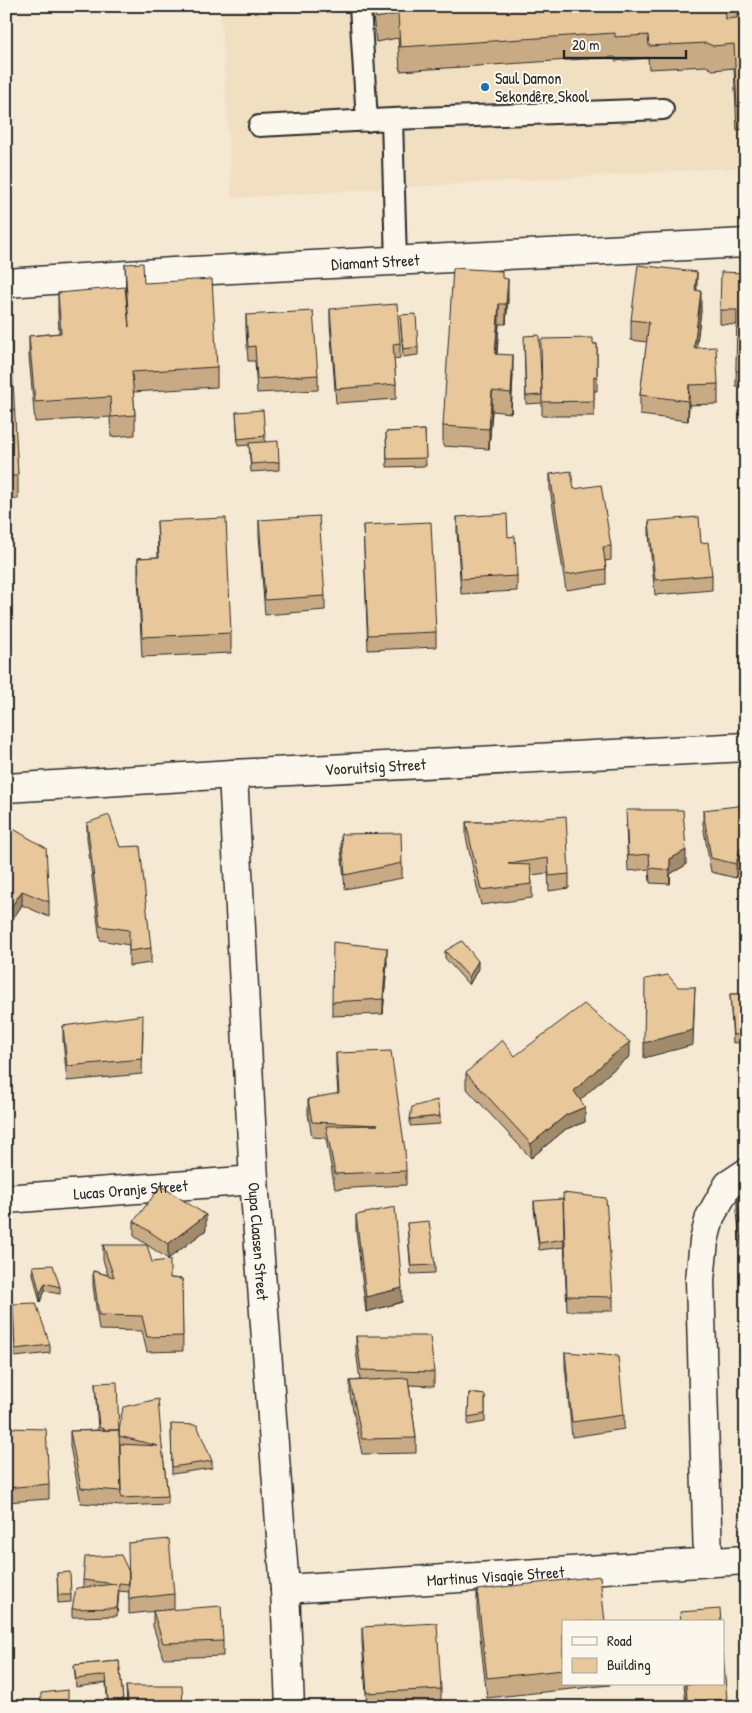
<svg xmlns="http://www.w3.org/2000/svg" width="752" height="1713" font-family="'Patrick Hand',sans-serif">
<rect width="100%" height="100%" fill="#f5e9d3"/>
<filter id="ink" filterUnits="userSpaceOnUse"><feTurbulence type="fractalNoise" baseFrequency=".02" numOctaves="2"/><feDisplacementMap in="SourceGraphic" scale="10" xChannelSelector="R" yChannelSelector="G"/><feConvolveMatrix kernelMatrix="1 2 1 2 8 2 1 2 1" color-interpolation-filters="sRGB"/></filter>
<g filter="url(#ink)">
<path fill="#f1dfc2" d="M 220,6 L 746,6 L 746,167 L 232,198 Z"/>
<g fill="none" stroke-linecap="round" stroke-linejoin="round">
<defs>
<path id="service" d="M 360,6 L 367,121
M 392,119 L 396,262
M 259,126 L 392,119 L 663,109"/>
<g id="minor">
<path id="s1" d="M 6,283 L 173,272 L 746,243"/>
<path id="s2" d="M 233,774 L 254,1180 L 285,1589 L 290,1707"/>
<path id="s3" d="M 6,788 L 233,774 L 746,747"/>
<path id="s4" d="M 6,1199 L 254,1180"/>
<path d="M 708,1561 L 700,1280 L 704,1241 L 710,1217 L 728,1185 L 746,1173"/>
<path id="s5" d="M 285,1589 L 746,1560"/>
</g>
</defs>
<use href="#service" stroke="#2b2b2b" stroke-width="24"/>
<use href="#minor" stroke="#2b2b2b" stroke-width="31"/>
<use href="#service" stroke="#fbf7ec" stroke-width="20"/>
<use href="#minor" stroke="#fbf7ec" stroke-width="28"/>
</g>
<path fill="#c8ab84" stroke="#2b2b2b" d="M 372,6 L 746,6 L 746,129 L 737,130 L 734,68 L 713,70 L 706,66 L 649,69 L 648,58 L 615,61 L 615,57 L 400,71 L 398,38 L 376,42 Z
M 125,264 L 144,283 L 217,367 L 217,387 L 133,392 L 135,415 L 135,435 L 111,437 L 110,417 L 35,422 L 29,356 L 29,336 L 59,333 L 58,313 L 58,293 L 126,298 Z
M 502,278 L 508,299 L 506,324 L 499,324 L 497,354 L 513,375 L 511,413 L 492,411 L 489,449 L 443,446 L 443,426 Z
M 745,283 L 746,283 L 746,386 L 736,386 L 737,325 L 720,324 L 720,310 Z
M 6,284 L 18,476 L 18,499 L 6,500 Z
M 697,290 L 701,311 L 696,348 L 718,384 L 718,404 L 689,405 L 688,421 L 640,415 L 640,395 L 647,342 L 631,340 L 631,320 Z
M 330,309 L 400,343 L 400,358 L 394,359 L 396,384 L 396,399 L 336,403 L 330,324 Z
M 246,315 L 318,375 L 318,390 L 257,393 L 255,361 L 248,361 L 246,329 Z
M 400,315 L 418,347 L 418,355 L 403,357 Z
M 524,344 L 541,387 L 593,344 L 597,344 L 597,391 L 594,391 L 594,416 L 542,416 L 542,403 L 526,404 Z
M 236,412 L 265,436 L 265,442 L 279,462 L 279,470 L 251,472 L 249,445 L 238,446 Z
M 425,430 L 426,466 L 387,467 L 386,432 Z
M 550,474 L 574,489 L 611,546 L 611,560 L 605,561 L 606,569 L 606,584 L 566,590 L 550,489 Z
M 742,491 L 746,491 L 746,529 L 742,506 Z
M 457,517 L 508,537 L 517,576 L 517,591 L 461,594 L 457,531 Z
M 259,520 L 325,596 L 325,610 L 265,615 L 259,535 Z
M 157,521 L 231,633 L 231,653 L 142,657 L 138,577 L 138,558 L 158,557 Z
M 649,521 L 701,543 L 712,575 L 712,590 L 655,595 L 649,536 Z
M 363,525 L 436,632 L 436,647 L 368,650 Z
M 746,560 L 746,613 L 745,613 L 738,576 L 738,561 Z
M 703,810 L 740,863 L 736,878 L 711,872 L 703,824 Z
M 466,822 L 504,822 L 569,874 L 569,888 L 549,891 L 548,873 L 531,875 L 532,884 L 532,898 L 481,905 L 466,837 Z
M 87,823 L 151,948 L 151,963 L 129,966 L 129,945 L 100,940 L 87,838 Z
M 626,825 L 686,865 L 670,874 L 670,884 L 650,883 L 649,869 L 628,871 Z
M 6,833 L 49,902 L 49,917 L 22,905 L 7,928 Z
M 341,834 L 402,863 L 402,878 L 345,889 L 341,849 Z
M 445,951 L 478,969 L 469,985 L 445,958 Z
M 387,962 L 383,1014 L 332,1016 L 332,1002 Z
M 730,994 L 746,994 L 746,1042 L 733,1043 Z
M 63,1026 L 143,1030 L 142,1074 L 67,1081 L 63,1041 Z
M 336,1053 L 406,1171 L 406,1185 L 335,1189 L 326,1138 L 312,1137 L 308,1114 L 308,1099 L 338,1094 L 336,1068 Z
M 515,1056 L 630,1056 L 607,1075 L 580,1100 L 585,1122 L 566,1129 L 531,1158 L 466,1088 L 466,1073 Z
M 6,1061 L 8,1077 L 8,1085 L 6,1085 Z
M 440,1116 L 440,1124 L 410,1126 L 410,1119 Z
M 746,1196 L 746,1274 L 744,1274 L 737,1212 L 737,1197 Z
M 534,1201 L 613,1297 L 613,1311 L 567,1311 L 564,1240 L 564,1247 L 539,1250 L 534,1208 Z
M 356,1215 L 402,1302 L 366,1312 L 356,1230 Z
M 134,1221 L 206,1230 L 168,1259 L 134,1236 Z
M 407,1223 L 435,1265 L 435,1273 L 411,1274 Z
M 103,1245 L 152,1262 L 170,1278 L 182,1279 L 183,1351 L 147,1352 L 142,1331 L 99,1330 L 93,1285 L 93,1271 L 108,1275 L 103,1260 Z
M 33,1266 L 60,1287 L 60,1294 L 45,1291 L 40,1302 L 33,1274 Z
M 13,1312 L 50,1345 L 50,1353 L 15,1357 Z
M 356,1336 L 434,1372 L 434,1386 L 409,1385 L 416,1438 L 416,1453 L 362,1454 L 350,1395 L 350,1381 L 360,1380 L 356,1350 Z
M 565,1352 L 624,1415 L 624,1429 L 572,1437 L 565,1366 Z
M 95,1383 L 119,1431 L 162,1447 L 168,1496 L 168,1504 L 121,1506 L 81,1503 L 70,1446 L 70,1431 L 98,1430 Z
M 469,1393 L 485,1395 L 485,1422 L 468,1425 Z
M 171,1424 L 212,1461 L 212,1468 L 172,1474 Z
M 6,1428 L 49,1484 L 49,1499 L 6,1502 Z
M 129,1572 L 174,1594 L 174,1609 L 129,1614 L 129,1592 L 119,1591 L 117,1616 L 72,1617 L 72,1609 L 83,1587 L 83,1580 Z
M 57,1573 L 71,1595 L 71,1602 L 58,1603 Z
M 477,1590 L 563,1622 L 563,1684 L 610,1684 L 610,1685 L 487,1698 L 477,1610 Z
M 153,1611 L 223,1641 L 223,1656 L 163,1658 L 153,1626 Z
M 362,1627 L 441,1689 L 441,1703 L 380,1707 L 367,1707 L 362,1642 Z
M 119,1661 L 123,1700 L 123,1707 L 108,1707 L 106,1683 L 76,1687 L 74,1665 Z
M 684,1684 L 723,1684 L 727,1699 L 727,1707 L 686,1707 Z
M 126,1686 L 183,1707 L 127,1707 Z"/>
<path fill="#a28b6c" stroke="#2b2b2b" d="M 697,272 L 697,292 L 695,290 Z
M 508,279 L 508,299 L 506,324 L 506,304 Z
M 701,291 L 701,311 L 694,368 L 694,348 Z
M 499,304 L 499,324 L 495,374 L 495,354 Z
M 513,355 L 513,375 L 511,413 L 511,393 Z
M 689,385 L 689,405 L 688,421 L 688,401 Z
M 492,391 L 492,411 L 489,449 L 489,429 Z
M 746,847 L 746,862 L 740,863 L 736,878 L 736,864 L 740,849 Z
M 686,850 L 686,865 L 670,874 L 670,884 L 670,859 Z
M 22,891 L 22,905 L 7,928 L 7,913 Z
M 387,948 L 387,962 L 383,1014 L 383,999 Z
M 478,961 L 478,969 L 469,985 L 469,977 Z
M 695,987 L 693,1045 L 644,1058 L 644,1043 Z
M 630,1042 L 630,1056 L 607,1075 L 574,1106 L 574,1091 L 607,1060 Z
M 585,1107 L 585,1122 L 566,1129 L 531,1158 L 531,1144 L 566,1115 Z
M 206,1215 L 206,1230 L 168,1259 L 168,1244 Z
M 45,1283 L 45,1291 L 40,1302 L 40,1294 Z
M 402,1288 L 402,1302 L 366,1312 L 366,1297 Z"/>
<path fill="#e8c79a" stroke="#2b2b2b" d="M 374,6 L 725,6 L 726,19 L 737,18 L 737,15 L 746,15 L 746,105 L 737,106 L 734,44 L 713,46 L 706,43 L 649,46 L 648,35 L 615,37 L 615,33 L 400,47 L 398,14 L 376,18 Z
M 143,263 L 144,283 L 212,279 L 217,367 L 132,372 L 135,415 L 111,417 L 110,397 L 35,402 L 29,336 L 61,333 L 58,293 L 125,287 L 129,327 L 125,264 Z
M 638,265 L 697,272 L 695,290 L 701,291 L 694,348 L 716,347 L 718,384 L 689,385 L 688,401 L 640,395 L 649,322 L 631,320 Z
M 453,268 L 502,271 L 502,278 L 508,279 L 506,304 L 499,304 L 495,354 L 513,355 L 511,393 L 492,391 L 489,429 L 443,426 Z
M 721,272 L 745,273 L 745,283 L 746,283 L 746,371 L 736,371 L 737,310 L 720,310 Z
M 6,284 L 8,284 L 18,476 L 6,476 Z
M 397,304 L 400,343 L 393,344 L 396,384 L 336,389 L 330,309 Z
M 313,311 L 318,375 L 257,379 L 255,346 L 248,347 L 246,315 Z
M 416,314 L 418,347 L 403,349 L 400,315 Z
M 539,335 L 542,395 L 526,396 L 524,336 Z
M 593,338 L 593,344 L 597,344 L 597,377 L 594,376 L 594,401 L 542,402 L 541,339 Z
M 263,410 L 265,436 L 238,439 L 236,412 Z
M 425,430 L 426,458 L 387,459 L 386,432 Z
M 278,441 L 279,462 L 251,464 L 249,443 Z
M 571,471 L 574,489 L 601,485 L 611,546 L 603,547 L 606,569 L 566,575 L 550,474 Z
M 742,491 L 746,491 L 746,514 Z
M 507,514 L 508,537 L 515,536 L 517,576 L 461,579 L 457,517 Z
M 319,516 L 325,596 L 265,600 L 259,520 Z
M 699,517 L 701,543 L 708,542 L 712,575 L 655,580 L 649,521 Z
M 226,518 L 231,633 L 142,637 L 138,558 L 159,557 L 157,521 Z
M 431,522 L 436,632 L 368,635 L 363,525 Z
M 746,560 L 746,599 L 745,599 L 738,561 Z
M 746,805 L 746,847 L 740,849 L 736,864 L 711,858 L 703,810 Z
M 626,810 L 683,810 L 686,850 L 670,859 L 670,870 L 650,868 L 649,854 L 628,856 Z
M 109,815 L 120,847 L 140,846 L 151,948 L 129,951 L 129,930 L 100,926 L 87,823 Z
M 566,816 L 569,874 L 549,876 L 548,858 L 508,864 L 530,865 L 532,884 L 481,890 L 466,822 L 504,822 Z
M 10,827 L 46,848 L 49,902 L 22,891 L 7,913 L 6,833 Z
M 401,833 L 402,863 L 345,875 L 341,834 Z
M 462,941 L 478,961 L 469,977 L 445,951 Z
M 333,942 L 387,948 L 383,999 L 332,1002 Z
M 668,975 L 678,987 L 695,987 L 693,1030 L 644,1043 L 645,979 Z
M 730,994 L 746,994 L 746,1034 L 733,1035 Z
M 584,1004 L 630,1042 L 607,1060 L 574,1091 L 585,1107 L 566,1115 L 531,1144 L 466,1073 L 502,1040 L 515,1056 Z
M 143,1015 L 142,1059 L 67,1066 L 63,1026 Z
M 391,1051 L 405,1150 L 406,1171 L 335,1174 L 326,1126 L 378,1125 L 312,1122 L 308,1099 L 339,1093 L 336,1053 Z
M 6,1061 L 8,1077 L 6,1078 Z
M 437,1100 L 440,1116 L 410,1119 L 412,1107 Z
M 161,1186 L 206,1215 L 168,1244 L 134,1221 Z
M 563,1193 L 606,1198 L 613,1297 L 567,1296 Z
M 746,1196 L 746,1259 L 744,1259 L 737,1197 Z
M 563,1199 L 564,1239 L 539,1243 L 534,1201 Z
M 395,1207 L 402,1288 L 366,1297 L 356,1215 Z
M 429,1221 L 435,1265 L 411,1266 L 407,1223 Z
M 103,1245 L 147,1245 L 152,1262 L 170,1260 L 170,1278 L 182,1279 L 183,1336 L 147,1337 L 142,1316 L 99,1315 L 93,1271 L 114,1277 Z
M 53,1265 L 60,1287 L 45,1283 L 40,1294 L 33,1266 Z
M 36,1303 L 50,1345 L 15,1349 L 13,1304 Z
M 356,1336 L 430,1336 L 434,1372 L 361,1370 Z
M 565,1352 L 618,1356 L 624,1415 L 572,1422 Z
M 408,1378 L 416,1438 L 362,1439 L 350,1381 Z
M 117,1382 L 119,1430 L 105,1430 L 99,1427 L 95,1383 Z
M 469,1393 L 485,1395 L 485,1414 L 468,1417 Z
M 158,1399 L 162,1447 L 168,1496 L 121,1498 L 120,1444 L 158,1446 L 119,1436 L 119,1431 L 123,1407 Z
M 171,1424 L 197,1425 L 212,1461 L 172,1467 Z
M 6,1428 L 46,1429 L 49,1484 L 6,1488 Z
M 119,1430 L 121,1491 L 81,1488 L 70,1431 Z
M 169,1539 L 174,1594 L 129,1599 L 128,1543 Z
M 121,1555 L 129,1572 L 129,1584 L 119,1583 L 117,1608 L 72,1609 L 76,1588 L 116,1584 L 83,1580 L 85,1557 Z
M 70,1572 L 71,1595 L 58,1595 L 57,1573 Z
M 600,1576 L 605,1622 L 563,1622 L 563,1670 L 487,1678 L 477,1590 Z
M 221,1606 L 223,1641 L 163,1643 L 153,1611 Z
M 720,1609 L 721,1622 L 681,1622 L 680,1612 Z
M 437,1623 L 441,1689 L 367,1693 L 362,1627 Z
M 723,1654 L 727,1699 L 687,1702 L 686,1684 L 723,1684 Z
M 119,1661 L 123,1700 L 108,1702 L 106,1675 L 76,1679 L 74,1665 Z
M 126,1686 L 182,1686 L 183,1707 L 129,1707 Z
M 68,1690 L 68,1707 L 41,1707 L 41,1693 Z"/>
</g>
<circle fill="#1f6fb2" stroke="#fbf7ec" stroke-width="2" cx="485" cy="87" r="5"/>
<g text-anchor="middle" stroke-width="4" stroke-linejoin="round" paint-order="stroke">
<g font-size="16" fill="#2b2b2b" stroke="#fbf7ec" text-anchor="start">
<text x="495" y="84">Saul Damon<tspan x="495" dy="18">Sekondêre Skool</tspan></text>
</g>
<g font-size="16" fill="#2b2b2b" stroke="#fbf7ec">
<text dy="6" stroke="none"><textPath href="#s1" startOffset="370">Diamant Street</textPath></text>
<text dy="6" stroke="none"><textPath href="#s3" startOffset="370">Vooruitsig Street</textPath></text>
<text dy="6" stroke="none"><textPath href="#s4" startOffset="125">Lucas Oranje Street</textPath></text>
<text dy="6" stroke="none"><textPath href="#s2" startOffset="468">Oupa Claasen Street</textPath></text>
<text dy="6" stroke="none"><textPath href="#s5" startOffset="211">Martinus Visagie Street</textPath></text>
</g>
</g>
<rect width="752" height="1713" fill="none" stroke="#fbf7ec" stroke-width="25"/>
<rect x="12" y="12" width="727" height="1688" fill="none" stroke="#2b2b2b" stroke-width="2" filter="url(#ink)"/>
<rect x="562" y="1620" width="162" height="65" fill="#fbf7ec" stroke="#a8a59f"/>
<rect x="572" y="1637" width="25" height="8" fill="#fbf7ec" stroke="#a8a59f"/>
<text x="607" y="1646" font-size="15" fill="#2b2b2b">Road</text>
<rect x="572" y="1658" width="25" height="15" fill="#e8c79a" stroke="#a8a59f"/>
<text x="607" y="1670" font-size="15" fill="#2b2b2b">Building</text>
<path d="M564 50v8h122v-8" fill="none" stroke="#2b2b2b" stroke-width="2.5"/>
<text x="572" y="50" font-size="15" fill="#2b2b2b" stroke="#fbf7ec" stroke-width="4" paint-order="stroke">20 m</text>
</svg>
